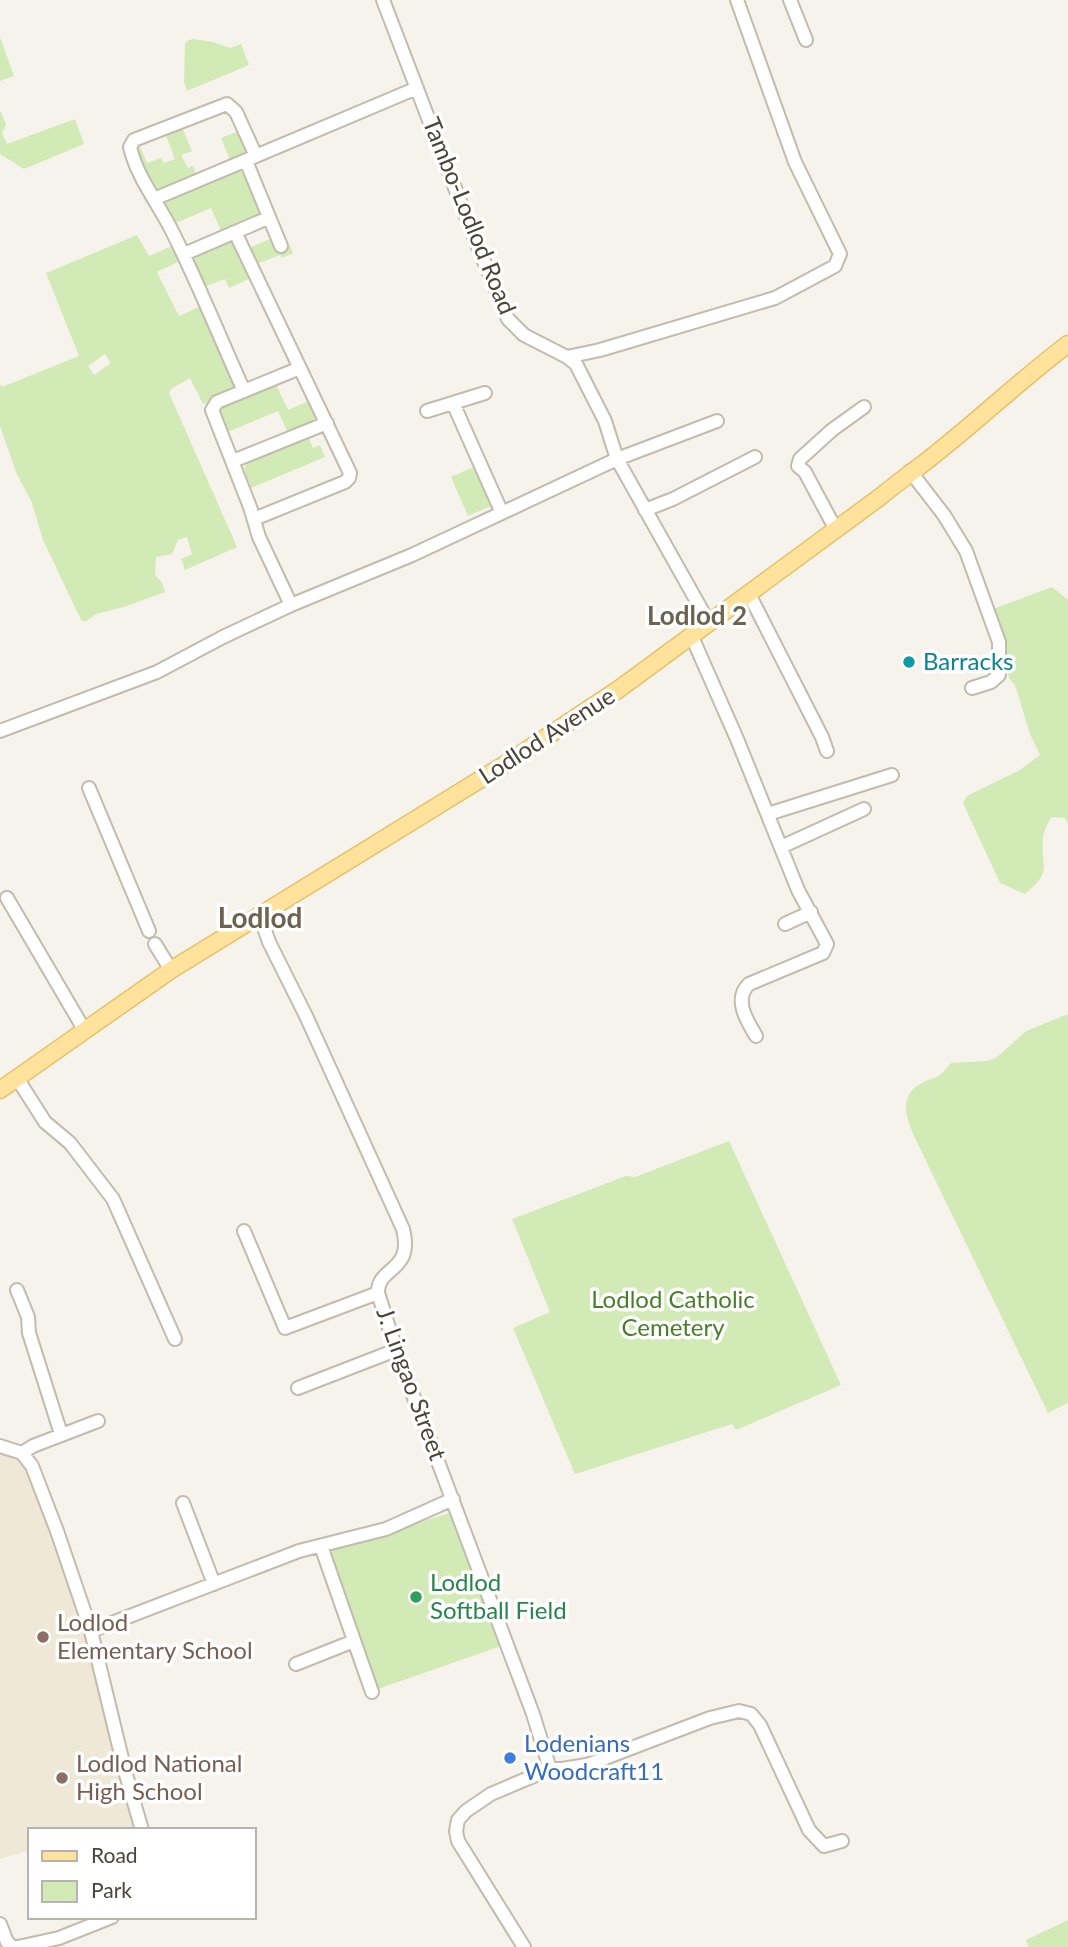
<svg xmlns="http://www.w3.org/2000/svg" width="1068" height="1947" font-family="Lato,sans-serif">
<rect width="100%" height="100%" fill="#f6f3ec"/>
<path fill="#efe8d6" d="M 0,1450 L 14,1457 L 28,1473 L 70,1588 L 102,1687 L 137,1830 L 30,1830 L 30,1855 L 27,1851 L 0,1859 Z"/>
<path fill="#d2eab5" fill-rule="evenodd" d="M 0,37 L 14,76 L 0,81 Z
M 193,39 L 213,42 L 230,48 L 241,44 L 249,65 L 187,91 L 184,82 L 185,44 L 187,41 Z
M 0,110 L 6,125 L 2,133 L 7,144 L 75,119 L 84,144 L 24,169 L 0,154 Z
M 182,127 L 192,151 L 181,155 L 188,168 L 193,166 L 196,174 C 183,181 167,191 153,190 L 137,152 L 136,146 L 139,144 L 147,163 L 161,158 L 164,163 L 175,159 L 165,133 Z
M 239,131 L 249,154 L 231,162 L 221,138 Z
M 239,170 L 246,176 L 260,212 L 258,216 L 222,233 L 211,208 L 173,224 L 164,204 L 165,201 Z
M 137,235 L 149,256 L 172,246 L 180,261 L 157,272 L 179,316 L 199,307 L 237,386 L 234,391 L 203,404 L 190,378 L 171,389 L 169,393 L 237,547 L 185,570 L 181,559 L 192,554 L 187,537 L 178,540 L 172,554 L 156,557 L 155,574 L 162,583 L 165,592 L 124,607 L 96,614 L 85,622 L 81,620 L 43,540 L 32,503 L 16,472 L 0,426 L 0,384 L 2,387 L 79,356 L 46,273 ZM 105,354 L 111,363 L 94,375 L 88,366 Z
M 272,238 L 278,251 L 290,246 L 293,253 L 282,258 L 280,255 L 257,264 L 249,248 Z
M 232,239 L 251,278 L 229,288 L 225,279 L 204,287 L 191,257 Z
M 276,384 L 288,410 L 311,400 L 319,418 L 318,421 L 288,433 L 278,411 L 225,433 L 219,409 Z
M 308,437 L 313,448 L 320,445 L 325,457 L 251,488 L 244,469 L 247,462 Z
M 474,467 L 491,506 L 468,516 L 451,477 Z
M 1052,587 L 1068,600 L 1068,824 L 1065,818 L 1051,817 C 1048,824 1043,832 1043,839 C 1040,868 1054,870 1025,894 L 1000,883 L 963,803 L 967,796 L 1020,770 L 1040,755 L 1030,734 L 1015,685 L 1009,678 L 1002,638 L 993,609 Z
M 1068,1014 L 1068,1403 L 1048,1413 L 915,1138 C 905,1116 898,1094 924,1082 C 929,1079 935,1078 940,1075 C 944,1072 947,1067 951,1063 L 987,1061 L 996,1058 L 1026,1031 Z
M 729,1141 L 841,1385 L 736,1430 L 732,1424 L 575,1474 L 513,1328 L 550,1312 L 512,1219 L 626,1176 L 635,1177 Z
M 457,1511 L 504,1645 L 378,1689 L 327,1549 Z
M 1068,1920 L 1068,1947 L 1029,1947 L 1026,1940 Z"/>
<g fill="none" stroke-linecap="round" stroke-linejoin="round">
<defs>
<path id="minor" d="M 383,0 L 471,230 L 508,319 L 524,335 L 567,357 L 576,364 L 605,421 L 617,459 L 709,623
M 790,0 L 806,40
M 246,161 L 281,246
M 154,199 L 417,88
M 235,232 L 350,473 L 349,478 L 345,482 L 254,519
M 184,254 L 268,218
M 567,357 L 600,350 L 775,298 L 835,266 L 840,254 L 795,162 L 737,0
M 244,391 C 220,338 199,285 173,233 C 159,204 137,178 130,147 L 134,140 L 227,104 L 236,112 L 256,156
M 453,403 L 502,513
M 427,411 L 485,393
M 233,461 L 327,423
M 910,471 L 944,515 L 966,551 L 999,642 L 999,675 L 991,682 L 972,688
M 645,510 L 673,499 L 755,457
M 836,530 L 805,472 L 798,466 L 800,459 L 832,430 L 864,407
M 749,594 L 822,737 L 827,751
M 291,605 L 259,537 L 250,507 L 212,410 L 217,402 L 300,368
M 692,637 L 737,739 L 798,890 L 827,944 L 823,953 L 749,984 C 733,999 747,1021 756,1036
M 0,731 L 157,672 L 223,637 L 291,605 L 412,555 L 617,459 L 717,421
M 89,788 L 149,931
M 768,814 L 892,775
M 781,847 L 864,809
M 7,898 L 85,1031
M 260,916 L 269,942 L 306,1016 L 403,1229 C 414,1273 377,1266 378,1293 L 396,1350 L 533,1714 L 550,1769
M 785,924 L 811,912
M 155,944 L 171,970
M 17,1078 L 45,1122 L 70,1143 L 113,1199 L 175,1339
M 244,1231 L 285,1328 L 378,1293
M 17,1290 L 28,1317 L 29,1333 L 61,1434
M 298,1388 L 396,1350
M 0,1446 L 22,1453 L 32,1466 L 57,1531 L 91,1631 L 125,1771 L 142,1830
M 22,1453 L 33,1446 L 98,1421
M 183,1503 L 214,1584
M 321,1546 L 372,1692
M 91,1631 L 299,1551 L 386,1529 L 453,1499
M 296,1664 L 354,1641
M 0,1924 L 7,1942 L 13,1947
M 18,1947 L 59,1938 L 112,1917
M 524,1947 L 458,1841 L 456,1831 L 458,1820 L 466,1811 L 491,1794 L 550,1769 L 562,1769 L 587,1765 L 710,1718 L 739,1711 L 751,1714 L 760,1725 L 809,1830 L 824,1846 L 842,1841"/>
<path id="major" d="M 0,1090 L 171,970 L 507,763 L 619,689 L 880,497 C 899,481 920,467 939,451 C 983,416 1023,378 1068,344"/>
</defs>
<use href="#minor" stroke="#c2bbae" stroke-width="16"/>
<use href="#major" stroke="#e6c16a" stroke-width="19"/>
<use href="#minor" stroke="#fff" stroke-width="12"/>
<use href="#major" stroke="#ffe39c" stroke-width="16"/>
</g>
<circle fill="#0f9aa8" stroke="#fff" stroke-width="2.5" cx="909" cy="662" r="7"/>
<circle fill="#2e9e5b" stroke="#fff" stroke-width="2.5" cx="416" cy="1597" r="7"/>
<g fill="#8d6e63" stroke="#fff" stroke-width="2.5">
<circle cx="43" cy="1637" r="7"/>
<circle cx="62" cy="1778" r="7"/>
</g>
<circle fill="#3f7fe0" stroke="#fff" stroke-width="2.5" cx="510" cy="1758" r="7"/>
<g text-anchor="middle" stroke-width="7" stroke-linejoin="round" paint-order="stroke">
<g font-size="24" fill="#4b4439" stroke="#fff">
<text transform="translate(469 216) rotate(68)" y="8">Tambo-Lodlod Road</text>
<text transform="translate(547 736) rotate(-33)" y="8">Lodlod Avenue</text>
<text transform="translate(411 1384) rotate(70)" y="8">J. Lingao Street</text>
</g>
<g font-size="24" fill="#0d838f" stroke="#fff" text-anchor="start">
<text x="923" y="670">Barracks</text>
</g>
<g font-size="24" fill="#4a7f2a" stroke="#fff">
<text x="673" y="1308">Lodlod Catholic<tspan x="673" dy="28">Cemetery</tspan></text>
</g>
<g font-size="24" fill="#27864d" stroke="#fff" text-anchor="start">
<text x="430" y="1591">Lodlod<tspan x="430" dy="28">Softball Field</tspan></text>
</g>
<g font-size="24" fill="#785e54" stroke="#fff" text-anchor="start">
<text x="57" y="1631">Lodlod<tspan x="57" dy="28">Elementary School</tspan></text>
<text x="76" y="1772">Lodlod National<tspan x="76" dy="28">High School</tspan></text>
</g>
<g font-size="24" fill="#366cbe" stroke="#fff" text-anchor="start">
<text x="524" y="1752">Lodenians<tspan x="524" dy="28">Woodcraft11</tspan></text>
</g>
<g font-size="26" font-weight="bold" fill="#6e6250" stroke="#fff">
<text x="697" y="625">Lodlod 2</text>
</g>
<g font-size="28" font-weight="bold" fill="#6e6250" stroke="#fff">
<text x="260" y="928">Lodlod</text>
</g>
</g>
<rect x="28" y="1828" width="228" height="91" fill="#ffffff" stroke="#b7b4b0" stroke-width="2"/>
<rect x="42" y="1851" width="35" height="10" fill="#ffe39c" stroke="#b7b4b0" stroke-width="2"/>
<text x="91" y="1863" font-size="21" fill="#4b4439">Road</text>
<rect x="42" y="1881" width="35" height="21" fill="#d2eab5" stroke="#b7b4b0" stroke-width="2"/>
<text x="91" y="1898" font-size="21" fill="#4b4439">Park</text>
</svg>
